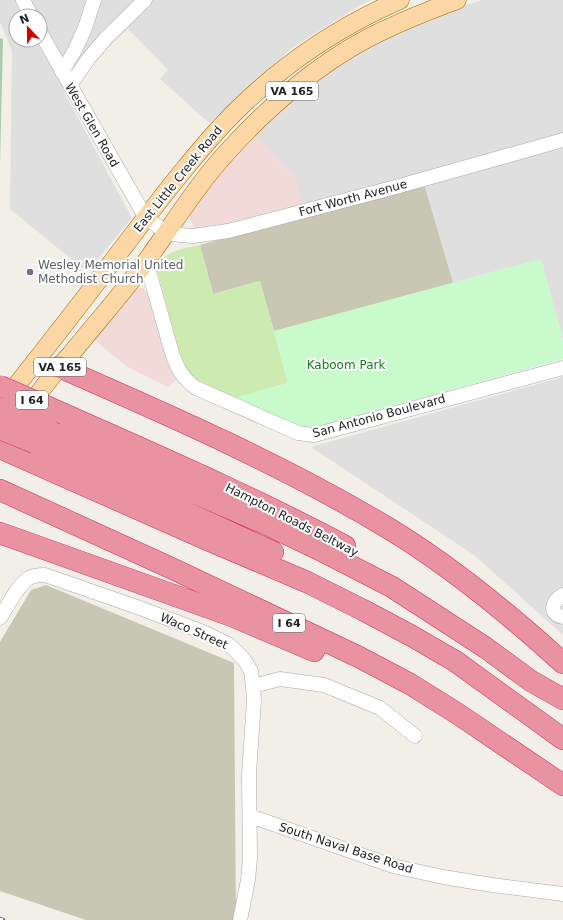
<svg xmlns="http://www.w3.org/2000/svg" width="563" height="920" font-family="'DejaVu Sans',sans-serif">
<rect width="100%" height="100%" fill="#f2efe9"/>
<path fill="#e0dfdf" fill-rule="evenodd" d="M 0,0 L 371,0 L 360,5 L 291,49 L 209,123 L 160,79 L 168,70 L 128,29 L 62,88 L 132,218 L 87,272 L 10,209 L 12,51 L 0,22 ZM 16,16 L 40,16 L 40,40 L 16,40 Z
M 482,0 L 563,0 L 563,340 L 541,259 L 274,331 L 260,281 L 200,245 L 305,215 L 293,174 L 254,134 L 305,89 L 336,67 L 393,33 L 454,9 Z
M 563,377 L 563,635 L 474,555 L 311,447 Z"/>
<path fill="#f2dad9" d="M 254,134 L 293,174 L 302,204 L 205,231 L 195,229 L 190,220 L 190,210 L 223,167 Z
M 136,287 L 143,288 L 148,293 L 167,362 L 177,379 L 168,387 L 127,367 L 91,337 Z"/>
<path fill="#c7c7b4" d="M 424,184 L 453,283 L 274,331 L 260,281 L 213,294 L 200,245 Z
M 46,585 L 234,663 L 236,920 L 86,920 L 0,891 L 0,642 L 31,590 Z"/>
<path fill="#cdebb0" d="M 200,245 L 213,294 L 260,281 L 288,383 L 235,398 L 194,379 L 183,366 L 157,270 C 162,250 183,249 200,245 Z"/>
<path fill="#aacbaf" d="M 0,38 L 3,39 L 0,165 Z"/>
<path fill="#c8facc" d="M 541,259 L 563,340 L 563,359 L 308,429 L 235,398 L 288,383 L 274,331 Z"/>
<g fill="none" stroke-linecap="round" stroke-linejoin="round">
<defs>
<path id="minor" d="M 23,0 L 31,16
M 40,32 L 146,218 L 167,233 L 181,235 L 193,236 L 228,231 L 392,188 L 563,140
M 62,72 L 75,50 L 85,28 L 94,0
M 70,85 L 89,58 L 107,37 L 145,0
M 146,261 L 172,353 C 177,368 183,379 196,388 L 298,433 L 314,435 L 563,368
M 563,595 C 552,601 548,614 563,617
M 0,618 C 7,607 18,584 29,578 C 34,575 39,575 45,575 L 140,608 L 203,632 L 228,644 L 237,652 L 245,661 L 251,671 L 253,686 L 254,701 L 249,774 L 250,858 L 248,880 L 240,920
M 253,686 L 280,679 L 324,685 L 380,708 L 415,736
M 250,816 L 393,866 L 443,877 L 492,885 L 563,894"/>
<path id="major" d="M 4,401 C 38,358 73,314 106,270 C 131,237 156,204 182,172 C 200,150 218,128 238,109 C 285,63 340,26 400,0
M 25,411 L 59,367 L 71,354 C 96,323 123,293 147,260 C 174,223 198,183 230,149 C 268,107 317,65 368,38 C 397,23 427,11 457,0"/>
<path id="highway" d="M 59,367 C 171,416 283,465 388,528 C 451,566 509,614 563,663
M 64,414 C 158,456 253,497 345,546
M 48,429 L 268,525 L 320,550 L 392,587 L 486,648 L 531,681 L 563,699
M 35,443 L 273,552
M 0,448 L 210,541 L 307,582 L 363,610 L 410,635 L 455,661 L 563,739
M 0,490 L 171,568 L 359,657 L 410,684 L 458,714 L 563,785
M 0,533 L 232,616 L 314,651"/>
</defs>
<use href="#minor" stroke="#a9a9a9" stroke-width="15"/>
<use href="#major" stroke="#a06b00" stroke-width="19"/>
<use href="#highway" stroke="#dc2a67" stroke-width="22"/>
<use href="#minor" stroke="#fff" stroke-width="14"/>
<use href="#major" stroke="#fcd6a4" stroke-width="18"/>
<use href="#highway" stroke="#e892a2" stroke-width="21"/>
<defs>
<path id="rail" d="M 0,919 L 3,920"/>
</defs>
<use href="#rail" stroke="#707070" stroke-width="4.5"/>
<use href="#rail" stroke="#fff" stroke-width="3" stroke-dasharray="9" stroke-linecap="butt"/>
<defs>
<path id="highway-bridge" d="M 0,386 L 64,414
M 0,409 L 48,429
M 0,429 L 35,443"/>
</defs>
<use href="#highway-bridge" stroke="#dc2a67" stroke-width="22" stroke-linecap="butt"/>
<use href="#highway-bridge" stroke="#e892a2" stroke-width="21"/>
</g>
<circle fill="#6b7280" stroke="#fff" stroke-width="1.5" cx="30" cy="272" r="4"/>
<g text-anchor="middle" stroke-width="4" stroke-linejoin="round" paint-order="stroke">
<g fill="#fff" stroke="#646464" stroke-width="1">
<rect x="266" y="82" width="52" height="18" rx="3"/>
<rect x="34" y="358" width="52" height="18" rx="3"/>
<rect x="16" y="391" width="32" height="18" rx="3"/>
<rect x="273" y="614" width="32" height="18" rx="3"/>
</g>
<g font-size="11" font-weight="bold" fill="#222">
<text x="292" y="95">VA 165</text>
<text x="60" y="371">VA 165</text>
<text x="32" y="404">I 64</text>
<text x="289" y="627">I 64</text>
</g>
<g font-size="12" fill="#222" stroke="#fff">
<text transform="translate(92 125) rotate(60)" y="4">West Glen Road</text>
<text transform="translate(178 179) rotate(-51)" y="4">East Little Creek Road</text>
<text transform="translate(353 198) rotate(-15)" y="4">Fort Worth Avenue</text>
<text transform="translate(379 416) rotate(-15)" y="4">San Antonio Boulevard</text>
<text transform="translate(292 520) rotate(27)" y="4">Hampton Roads Beltway</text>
<text transform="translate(194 631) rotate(24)" y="4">Waco Street</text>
<text transform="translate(346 848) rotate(18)" y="4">South Naval Base Road</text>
</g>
<g font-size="12" fill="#5b616d" stroke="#fff" text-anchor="start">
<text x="38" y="269">Wesley Memorial United<tspan x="38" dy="14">Methodist Church</tspan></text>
</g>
<g font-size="12" fill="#0c8416" stroke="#fff">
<text x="346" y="369">Kaboom Park</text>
</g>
</g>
<g transform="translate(28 28) rotate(338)"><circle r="19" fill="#ffffff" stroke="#a7a7a7"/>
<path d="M0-3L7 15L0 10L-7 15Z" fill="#d40000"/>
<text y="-6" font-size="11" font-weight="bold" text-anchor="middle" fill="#222222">N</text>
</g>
</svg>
